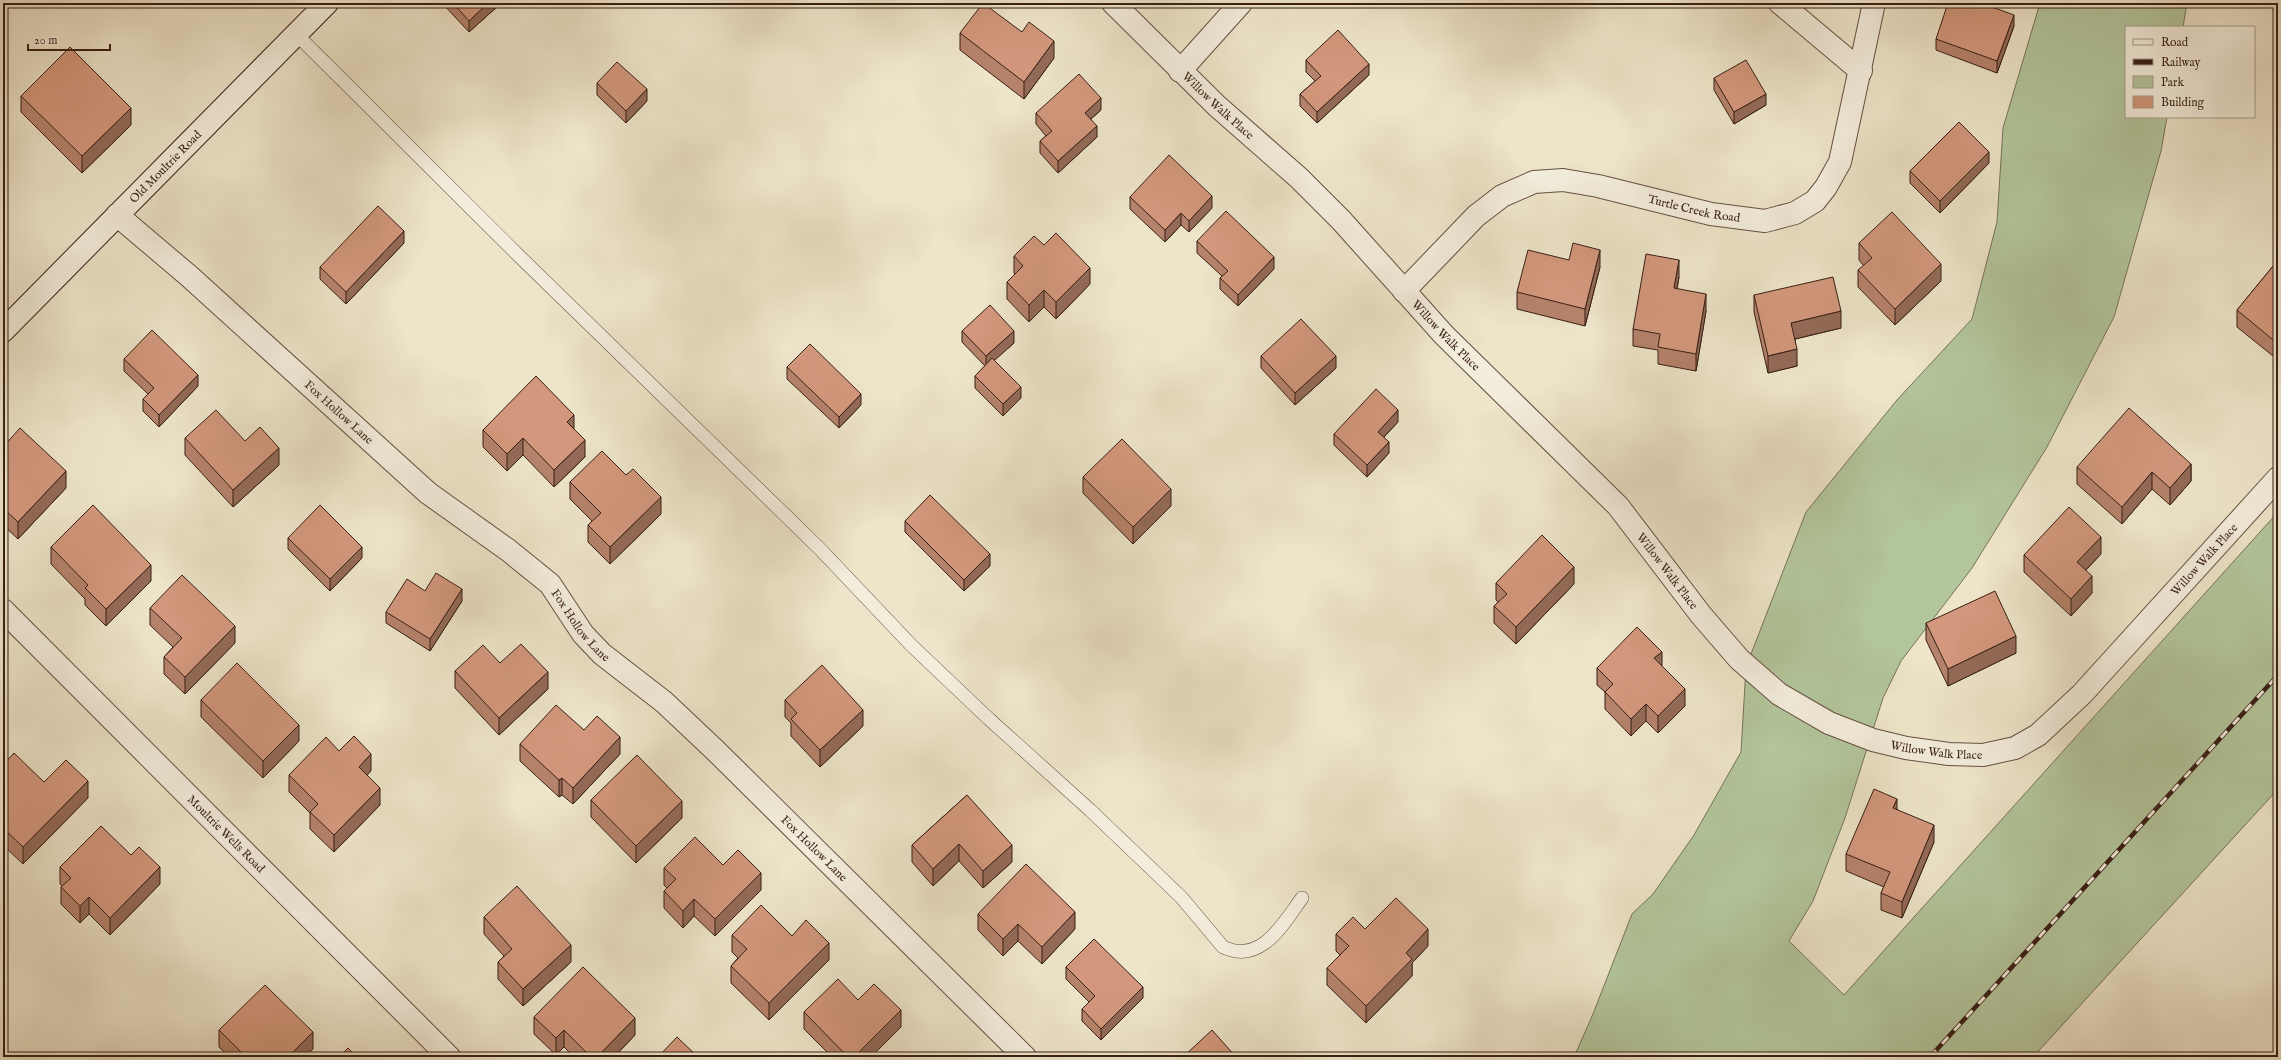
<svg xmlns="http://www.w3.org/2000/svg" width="2281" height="1060" font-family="'IM FELL English',serif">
<rect width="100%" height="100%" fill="#ede4c9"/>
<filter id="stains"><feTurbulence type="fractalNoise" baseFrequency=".005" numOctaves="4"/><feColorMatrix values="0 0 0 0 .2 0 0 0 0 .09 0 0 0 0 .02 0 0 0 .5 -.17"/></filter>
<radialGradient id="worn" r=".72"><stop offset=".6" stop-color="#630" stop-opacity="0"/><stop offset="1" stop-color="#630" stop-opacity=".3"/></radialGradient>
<path fill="#b3c59b" stroke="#767258" d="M 2040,3 L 2187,3 L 2183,27 L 2126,27 L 2126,117 L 2167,117 L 2161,151 L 2114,317 L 2047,447 L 1972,568 L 1901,661 L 1883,698 L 1845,818 L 1813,901 L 1789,941 L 1844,995 L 2278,512 L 2278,789 L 2033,1057 L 1574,1057 L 1593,1014 L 1632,914 L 1653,894 L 1694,835 L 1741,752 L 1746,667 L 1806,512 L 1897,400 L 1972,319 L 1997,222 L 2003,128 Z"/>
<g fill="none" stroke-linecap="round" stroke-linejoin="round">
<defs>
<path id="lane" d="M 296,34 L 518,255 L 820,549 L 911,645 L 989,719 L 1090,810 L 1181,897 L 1223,947 C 1261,965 1283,924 1302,898"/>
<g id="street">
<path id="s1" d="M 1113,3 L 1217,106 L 1299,178 L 1341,220 L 1444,335 L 1618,506 L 1701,615 L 1739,659 L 1779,694 L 1829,723 L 1873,740 L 1906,748 L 1949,754 L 1983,755 L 2015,748 L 2038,735 L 2082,694 L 2278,478"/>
<path d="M 1780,3 L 1861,71"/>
<path d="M 1180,71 L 1241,3"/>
<path id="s2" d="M 117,215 L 189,276 L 428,493 L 508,550 L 550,584 L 583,634 L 602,654 L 664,702 L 717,752 L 1025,1057"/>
<path id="s3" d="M 1404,291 L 1476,216 L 1502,196 L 1534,182 L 1563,180 L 1598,186 L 1711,214 L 1765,221 L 1795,213 L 1815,201 L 1826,187 L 1840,162 L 1874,3"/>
<path id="s4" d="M 3,610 L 449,1057"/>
</g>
<g id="secondary">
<path id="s5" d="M 3,331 L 327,3"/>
</g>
</defs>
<use href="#lane" stroke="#655042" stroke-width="14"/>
<use href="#street" stroke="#655042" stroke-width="24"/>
<use href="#secondary" stroke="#381f15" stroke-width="24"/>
<use href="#lane" stroke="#f3eddc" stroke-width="13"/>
<use href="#street" stroke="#f3eddc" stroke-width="22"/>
<use href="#secondary" stroke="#f3eddc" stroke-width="22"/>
<defs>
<path id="rail" d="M 1930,1057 L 2278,675"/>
</defs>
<use href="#rail" stroke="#381f15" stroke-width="4.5"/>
<use href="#rail" stroke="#f3eddc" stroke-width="3" stroke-dasharray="9" stroke-linecap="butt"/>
</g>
<path fill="#b5826b" stroke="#381f15" d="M 442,3 L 498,3 L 498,6 L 469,32 Z
M 942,3 L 967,3 L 966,7 Z
M 2014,26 L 1997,73 L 1936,50 L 1936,39 Z
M 1022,32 L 1054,58 L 1024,99 L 960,50 L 960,33 Z
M 1306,60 L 1369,75 L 1317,123 L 1300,106 L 1300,94 L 1315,81 L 1306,72 Z
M 1714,78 L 1766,105 L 1734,124 L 1714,90 Z
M 597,83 L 647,101 L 626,123 L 597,95 Z
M 21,96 L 131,125 L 82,173 L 21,112 Z
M 1101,110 L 1091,119 L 1097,137 L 1058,173 L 1040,153 L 1040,141 L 1046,136 L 1036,124 L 1036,113 Z
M 1989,163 L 1940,213 L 1910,183 L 1910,171 Z
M 1130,197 L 1212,208 L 1189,232 L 1181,225 L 1165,242 L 1130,209 Z
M 1197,241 L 1274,269 L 1238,306 L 1220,289 L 1220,278 L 1222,276 L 1197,253 Z
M 404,243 L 346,304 L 320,279 L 320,267 Z
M 1859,243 L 1941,281 L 1895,325 L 1858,287 L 1858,270 L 1864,266 L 1859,260 Z
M 1044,245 L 1090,284 L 1056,319 L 1044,307 L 1029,322 L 1007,299 L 1007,282 L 1015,274 L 1014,273 L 1014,256 Z
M 1569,260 L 1600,267 L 1585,326 L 1517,309 L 1517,292 Z
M 2278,260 L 2278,360 L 2237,327 L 2237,310 Z
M 1679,277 L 1677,289 L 1706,311 L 1696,371 L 1658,364 L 1658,350 L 1633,346 L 1633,329 Z
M 1754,295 L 1841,328 L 1795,339 L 1797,366 L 1768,373 L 1754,312 Z
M 962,331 L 1014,343 L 994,360 L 1021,398 L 1003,416 L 975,388 L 975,376 L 985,366 L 962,342 Z
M 1261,356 L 1336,368 L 1295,405 L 1261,368 Z
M 124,359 L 198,386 L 159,427 L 143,411 L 143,399 L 148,394 L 124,371 Z
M 787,367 L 861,405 L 839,428 L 787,379 Z
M 1398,422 L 1384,437 L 1389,453 L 1367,477 L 1334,445 L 1334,434 Z
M 574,429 L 585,457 L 554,487 L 523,455 L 507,471 L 483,447 L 483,430 Z
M 185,438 L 245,441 L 279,465 L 233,507 L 185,455 Z
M 3,447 L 66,488 L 18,539 L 3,525 Z
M 2191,464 L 2191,481 L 2170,505 L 2152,489 L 2122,524 L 2077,484 L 2077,467 Z
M 1083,477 L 1171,506 L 1133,544 L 1083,493 Z
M 570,482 L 661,514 L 610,564 L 588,542 L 588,525 L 592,521 L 570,499 Z
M 905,521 L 990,566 L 964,591 L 905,532 Z
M 288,538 L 362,558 L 330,591 L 288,549 Z
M 51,547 L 151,581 L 106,626 L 85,605 L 85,599 L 51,564 Z
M 2101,554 L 2086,570 L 2092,593 L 2071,616 L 2024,572 L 2024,555 Z
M 1496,583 L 1574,584 L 1516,644 L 1494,623 L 1494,606 L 1498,602 L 1496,600 Z
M 425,591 L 462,601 L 430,651 L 386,623 L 386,612 Z
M 150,608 L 235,643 L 185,694 L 164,674 L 164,657 L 173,647 L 150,625 Z
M 1926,623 L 2016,653 L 1948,686 L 1926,640 Z
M 500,663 L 548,689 L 499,735 L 455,688 L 455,671 Z
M 1662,666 L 1685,706 L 1658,733 L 1646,721 L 1631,736 L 1605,709 L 1605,692 L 1597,685 L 1597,668 Z
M 201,700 L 299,741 L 263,778 L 201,717 Z
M 785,700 L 863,726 L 820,767 L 791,736 L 791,723 L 785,717 Z
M 584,730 L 620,754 L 573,804 L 562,795 L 559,797 L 520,761 L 520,744 Z
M 339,751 L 371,771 L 367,775 L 380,805 L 334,852 L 310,829 L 310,813 L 289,792 L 289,775 Z
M 3,765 L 44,782 L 88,798 L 23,864 L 3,845 Z
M 967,795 L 1012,862 L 983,888 L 959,861 L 933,886 L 912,862 L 912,845 Z
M 591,800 L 682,818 L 636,863 L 591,817 Z
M 1897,809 L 1934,842 L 1902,918 L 1881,910 L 1881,893 L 1884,887 L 1846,871 L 1846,854 Z
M 131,855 L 160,884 L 110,935 L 89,914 L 80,923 L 61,904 L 61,887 L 63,886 L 60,884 L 60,867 Z
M 723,865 L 761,890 L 715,936 L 694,916 L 683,928 L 664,908 L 664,891 L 667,888 L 664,885 L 664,868 Z
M 978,914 L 1075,929 L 1042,964 L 1018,941 L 1003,956 L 978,930 Z
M 484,917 L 571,962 L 523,1006 L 498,979 L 498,962 L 504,956 L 484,934 Z
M 1336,934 L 1428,946 L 1412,963 L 1412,976 L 1366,1023 L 1327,985 L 1327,968 L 1340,955 L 1336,951 Z
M 732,935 L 792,936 L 829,960 L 769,1020 L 731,983 L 731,966 L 738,958 L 732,952 Z
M 1066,967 L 1143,998 L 1101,1040 L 1082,1021 L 1082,1009 L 1089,1002 L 1066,979 Z
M 858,1000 L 901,1027 L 871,1057 L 832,1057 L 804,1029 L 804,1012 Z
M 534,1017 L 635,1035 L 614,1057 L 574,1057 L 564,1047 L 556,1055 L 534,1034 Z
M 219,1030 L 313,1049 L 305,1057 L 229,1057 L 219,1047 Z"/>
<path fill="#936a57" stroke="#381f15" d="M 488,3 L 498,3 L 498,6 L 469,32 L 469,21 Z
M 2014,15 L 2014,26 L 1997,73 L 1997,61 Z
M 1054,41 L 1054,58 L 1024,99 L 1024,82 Z
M 1369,64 L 1369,75 L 1317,123 L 1317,112 Z
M 647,89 L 647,101 L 626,123 L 626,111 Z
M 1766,94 L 1766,105 L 1734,124 L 1734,112 Z
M 1101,98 L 1101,110 L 1085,124 L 1085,113 Z
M 131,108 L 131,125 L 82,173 L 82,156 Z
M 1097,126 L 1097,137 L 1058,173 L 1058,161 Z
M 1989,152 L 1989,163 L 1940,213 L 1940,201 Z
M 1212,196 L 1212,208 L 1189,232 L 1189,221 Z
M 1181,213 L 1181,225 L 1165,242 L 1165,230 Z
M 404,231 L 404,243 L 346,304 L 346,292 Z
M 1600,250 L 1600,267 L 1585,326 L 1585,309 Z
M 1274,257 L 1274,269 L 1238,306 L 1238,295 Z
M 1679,260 L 1679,277 L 1674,305 L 1674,288 Z
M 1941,264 L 1941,281 L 1895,325 L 1895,309 Z
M 1090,268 L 1090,284 L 1056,319 L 1056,302 Z
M 1044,290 L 1044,307 L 1029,322 L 1029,305 Z
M 1706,294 L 1706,311 L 1696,371 L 1696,354 Z
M 1841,311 L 1841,328 L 1791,340 L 1791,323 Z
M 1014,331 L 1014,343 L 986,368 L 986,356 Z
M 1797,349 L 1797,366 L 1768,373 L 1768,356 Z
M 1336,356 L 1336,368 L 1295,405 L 1295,393 Z
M 198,375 L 198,386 L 159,427 L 159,415 Z
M 1021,387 L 1021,398 L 1003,416 L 1003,404 Z
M 861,394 L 861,405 L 839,428 L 839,417 Z
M 1398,410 L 1398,422 L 1378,443 L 1378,432 Z
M 574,415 L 574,431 L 567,422 Z
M 523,438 L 523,455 L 507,471 L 507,454 Z
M 585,440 L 585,457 L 554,487 L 554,470 Z
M 1389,442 L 1389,453 L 1367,477 L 1367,465 Z
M 279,448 L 279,465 L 233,507 L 233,490 Z
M 2191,464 L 2191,481 L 2170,505 L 2170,488 Z
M 66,471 L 66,488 L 18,539 L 18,522 Z
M 2152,472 L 2152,489 L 2122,524 L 2122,507 Z
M 1171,489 L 1171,506 L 1133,544 L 1133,527 Z
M 661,497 L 661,514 L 610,564 L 610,547 Z
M 2101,537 L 2101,554 L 2077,579 L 2077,562 Z
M 362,547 L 362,558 L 330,591 L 330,579 Z
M 990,554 L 990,566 L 964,591 L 964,580 Z
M 151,565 L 151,581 L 106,626 L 106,609 Z
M 1574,567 L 1574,584 L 1516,644 L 1516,627 Z
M 2092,576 L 2092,593 L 2071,616 L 2071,599 Z
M 462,589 L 462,601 L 430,651 L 430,639 Z
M 235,626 L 235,643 L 185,694 L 185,677 Z
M 2016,636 L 2016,653 L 1948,686 L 1948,669 Z
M 1662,652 L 1662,668 L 1654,658 Z
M 548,672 L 548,689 L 499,735 L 499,718 Z
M 1685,689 L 1685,706 L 1658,733 L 1658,716 Z
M 1646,704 L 1646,721 L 1631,736 L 1631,719 Z
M 863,710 L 863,726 L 820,767 L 820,750 Z
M 299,725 L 299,741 L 263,778 L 263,761 Z
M 620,737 L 620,754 L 573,804 L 573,788 Z
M 371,754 L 371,771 L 359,784 L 359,767 Z
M 562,778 L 562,795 L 559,797 L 559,780 Z
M 88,781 L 88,798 L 23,864 L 23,847 Z
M 380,788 L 380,805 L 334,852 L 334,835 Z
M 1897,799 L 1897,816 L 1893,808 Z
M 682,801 L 682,818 L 636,863 L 636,846 Z
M 1934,825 L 1934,842 L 1902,918 L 1902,902 Z
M 959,844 L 959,861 L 933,886 L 933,869 Z
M 1012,845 L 1012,862 L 983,888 L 983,871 Z
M 160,867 L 160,884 L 110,935 L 110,918 Z
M 761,873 L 761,890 L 715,936 L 715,919 Z
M 89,897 L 89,914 L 80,923 L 80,906 Z
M 694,899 L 694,916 L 683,928 L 683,911 Z
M 1075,912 L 1075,929 L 1042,964 L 1042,947 Z
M 1018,924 L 1018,941 L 1003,956 L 1003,939 Z
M 1428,929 L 1428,946 L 1412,963 L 1412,976 L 1366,1023 L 1366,1006 L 1406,953 Z
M 829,943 L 829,960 L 769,1020 L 769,1003 Z
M 571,945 L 571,962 L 523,1006 L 523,989 Z
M 1143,987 L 1143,998 L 1101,1040 L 1101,1029 Z
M 901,1010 L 901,1027 L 871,1057 L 854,1057 Z
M 635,1018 L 635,1035 L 614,1057 L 597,1057 Z
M 564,1030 L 564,1047 L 556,1055 L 556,1038 Z
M 313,1032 L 313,1049 L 305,1057 L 288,1057 Z"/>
<path fill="#d2977c" stroke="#381f15" d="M 453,3 L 488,3 L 469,21 Z
M 983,3 L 1022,32 L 1029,22 L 1054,41 L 1024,82 L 960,33 Z
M 1948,3 L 1981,3 L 2014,15 L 1997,61 L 1936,39 Z
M 1338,30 L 1369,64 L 1317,112 L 1300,94 L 1321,76 L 1306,60 Z
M 70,47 L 131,108 L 82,156 L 21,96 Z
M 1746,60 L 1766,94 L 1734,112 L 1714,78 Z
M 617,62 L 647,89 L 626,111 L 597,83 Z
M 1079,74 L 1101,98 L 1085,113 L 1097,126 L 1058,161 L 1040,141 L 1052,131 L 1036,113 Z
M 1959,122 L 1989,152 L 1940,201 L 1910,171 Z
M 1169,155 L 1212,196 L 1189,221 L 1181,213 L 1165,230 L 1130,197 Z
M 378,206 L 404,231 L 346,292 L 320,267 Z
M 1226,211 L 1274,257 L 1238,295 L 1220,278 L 1228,271 L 1197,241 Z
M 1892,212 L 1941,264 L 1895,309 L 1858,270 L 1872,258 L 1859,243 Z
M 1056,233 L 1090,268 L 1056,302 L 1044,290 L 1029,305 L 1007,282 L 1023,266 L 1014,256 L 1034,236 L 1044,245 Z
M 1573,243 L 1600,250 L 1585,309 L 1517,292 L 1528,250 L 1569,260 Z
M 1646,254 L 1679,260 L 1674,288 L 1706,294 L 1696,354 L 1658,347 L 1660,334 L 1633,329 Z
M 2278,260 L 2278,344 L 2237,310 Z
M 1833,277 L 1841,311 L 1791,323 L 1797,349 L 1768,356 L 1754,295 Z
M 990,305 L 1014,331 L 986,356 L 962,331 Z
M 1301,319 L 1336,356 L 1295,393 L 1261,356 Z
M 152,330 L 198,375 L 159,415 L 143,399 L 154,388 L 124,359 Z
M 810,344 L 861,394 L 839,417 L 787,367 Z
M 992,358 L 1021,387 L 1003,404 L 975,376 Z
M 536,376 L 574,415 L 567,422 L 585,440 L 554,470 L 523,438 L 507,454 L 483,430 Z
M 1376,389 L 1398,410 L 1378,432 L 1389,442 L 1367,465 L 1334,434 Z
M 2129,408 L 2191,464 L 2170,488 L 2152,472 L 2122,507 L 2077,467 Z
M 216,410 L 245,441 L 260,427 L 279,448 L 233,490 L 185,438 Z
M 20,428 L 66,471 L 18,522 L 3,508 L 3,476 L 5,474 L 3,472 L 3,447 Z
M 1122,439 L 1171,489 L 1133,527 L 1083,477 Z
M 602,451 L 626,475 L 633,469 L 661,497 L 610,547 L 588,525 L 601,513 L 570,482 Z
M 930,495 L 990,554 L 964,580 L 905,521 Z
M 93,505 L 151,565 L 106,609 L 85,588 L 88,585 L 51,547 Z
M 320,505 L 362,547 L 330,579 L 288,538 Z
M 2069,507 L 2101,537 L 2077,562 L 2092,576 L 2071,599 L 2024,555 Z
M 1542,535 L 1574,567 L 1516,627 L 1494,606 L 1507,594 L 1496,583 Z
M 436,573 L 462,589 L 430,639 L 386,612 L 407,579 L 425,591 Z
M 182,575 L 235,626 L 185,677 L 164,657 L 182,638 L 150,608 Z
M 1995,591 L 2016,636 L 1948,669 L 1926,623 Z
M 1637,627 L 1662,652 L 1654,658 L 1685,689 L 1658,716 L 1646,704 L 1631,719 L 1605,692 L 1613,684 L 1597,668 Z
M 521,644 L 548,672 L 499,718 L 455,671 L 483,645 L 500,663 Z
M 237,663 L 299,725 L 263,761 L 201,700 Z
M 822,665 L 863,710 L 820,750 L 791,719 L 797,713 L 785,700 Z
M 556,705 L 584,730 L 597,716 L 620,737 L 573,788 L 562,778 L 559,780 L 520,744 Z
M 354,736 L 371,754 L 359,767 L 380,788 L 334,835 L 310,812 L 318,804 L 289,775 L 326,737 L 339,751 Z
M 14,753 L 44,782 L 66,760 L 88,781 L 23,847 L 3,828 L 3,765 Z
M 637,755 L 682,801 L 636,846 L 591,800 Z
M 1874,789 L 1897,799 L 1893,808 L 1934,825 L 1902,902 L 1881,893 L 1890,872 L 1846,854 Z
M 967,795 L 1012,845 L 983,871 L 959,844 L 933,869 L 912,845 Z
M 101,826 L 131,855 L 139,847 L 160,867 L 110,918 L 89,897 L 80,906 L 61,887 L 71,878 L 60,867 Z
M 695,837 L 723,865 L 738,850 L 761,873 L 715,919 L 694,899 L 683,911 L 664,891 L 676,879 L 664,868 Z
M 1026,864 L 1075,912 L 1042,947 L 1018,924 L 1003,939 L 978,914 Z
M 517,886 L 571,945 L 523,989 L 498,962 L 512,949 L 484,917 Z
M 1396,898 L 1428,929 L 1406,953 L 1412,959 L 1366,1006 L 1327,968 L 1349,946 L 1336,934 L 1353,917 L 1365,929 Z
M 761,905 L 792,936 L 806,920 L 829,943 L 769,1003 L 731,966 L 747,949 L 732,935 Z
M 1094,939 L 1143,987 L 1101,1029 L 1082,1009 L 1095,996 L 1066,967 Z
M 583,967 L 635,1018 L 597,1057 L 591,1057 L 564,1030 L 556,1038 L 534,1017 Z
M 838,979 L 858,1000 L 874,984 L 901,1010 L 854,1057 L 848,1057 L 804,1012 Z
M 265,985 L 313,1032 L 288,1057 L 246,1057 L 219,1030 Z
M 1212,1030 L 1236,1057 L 1183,1057 Z
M 677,1037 L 698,1057 L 658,1057 Z
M 348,1048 L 356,1057 L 339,1057 Z"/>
<g text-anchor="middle" stroke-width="4" stroke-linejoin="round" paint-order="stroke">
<g font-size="12" fill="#381f15" stroke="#f3eddc">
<text dy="4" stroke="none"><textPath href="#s1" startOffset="147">Willow Walk Place</textPath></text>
<text dy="4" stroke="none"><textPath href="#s5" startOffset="231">Old Moultrie Road</textPath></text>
<text dy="4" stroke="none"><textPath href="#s3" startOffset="335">Turtle Creek Road</textPath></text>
<text dy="4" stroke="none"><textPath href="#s1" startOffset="471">Willow Walk Place</textPath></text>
<text dy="4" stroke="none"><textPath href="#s2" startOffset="297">Fox Hollow Lane</textPath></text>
<text dy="4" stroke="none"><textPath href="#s1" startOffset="1479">Willow Walk Place</textPath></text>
<text dy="4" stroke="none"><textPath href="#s1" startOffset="795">Willow Walk Place</textPath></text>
<text dy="4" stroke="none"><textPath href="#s2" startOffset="621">Fox Hollow Lane</textPath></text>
<text dy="4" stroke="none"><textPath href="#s1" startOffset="1131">Willow Walk Place</textPath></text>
<text dy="4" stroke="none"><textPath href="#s4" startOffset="316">Moultrie Wells Road</textPath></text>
<text dy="4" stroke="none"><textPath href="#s2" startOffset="945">Fox Hollow Lane</textPath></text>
</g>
</g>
<rect width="2281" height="1060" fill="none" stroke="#ede4c9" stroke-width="16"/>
<rect x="4" y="4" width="2273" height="1052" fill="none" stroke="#381f15" stroke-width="2"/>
<rect x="8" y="8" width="2265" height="1044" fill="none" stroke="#381f15"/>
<rect x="2125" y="26" width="130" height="92" fill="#f3eddc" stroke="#a89b8c"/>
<rect x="2133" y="39" width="20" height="6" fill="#f3eddc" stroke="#a89b8c"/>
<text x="2161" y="46" font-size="12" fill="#381f15">Road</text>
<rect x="2133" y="59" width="20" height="6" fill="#381f15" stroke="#a89b8c"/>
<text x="2161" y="66" font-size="12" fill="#381f15">Railway</text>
<rect x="2133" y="76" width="20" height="12" fill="#b3c59b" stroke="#a89b8c"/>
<text x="2161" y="86" font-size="12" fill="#381f15">Park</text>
<rect x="2133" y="96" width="20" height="12" fill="#d2977c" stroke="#a89b8c"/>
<text x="2161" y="106" font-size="12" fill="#381f15">Building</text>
<path d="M28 44v6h82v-6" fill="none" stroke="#381f15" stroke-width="2"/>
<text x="34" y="44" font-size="12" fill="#381f15" stroke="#f3eddc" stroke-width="3" paint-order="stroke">20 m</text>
<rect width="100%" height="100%" filter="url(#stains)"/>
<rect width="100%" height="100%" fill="url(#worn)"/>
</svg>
